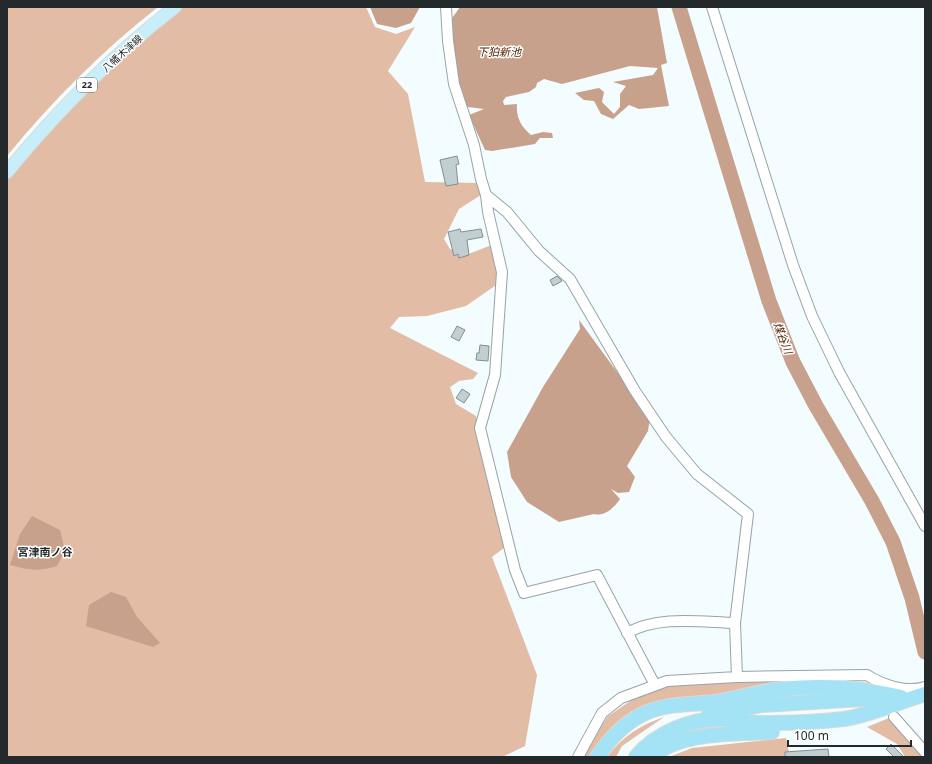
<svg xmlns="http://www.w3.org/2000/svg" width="932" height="764" font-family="'Noto Sans','Noto Sans JP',sans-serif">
<rect width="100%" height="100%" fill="#f3fcff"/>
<path fill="#e3bca5" d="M 7,7 L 158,7 C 102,51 52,101 7,156 Z
M 183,7 L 366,7 L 375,27 L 396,34 L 415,27 L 388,71 L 408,94 L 425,182 L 480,183 L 484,193 L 459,209 L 444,239 L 450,249 L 466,255 L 494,244 L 499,283 L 466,306 L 427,316 L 399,317 L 390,328 L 478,373 L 473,379 L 459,381 L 450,387 L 456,404 L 476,416 L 505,547 L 492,557 L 537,675 L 525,746 L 502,757 L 7,757 L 7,180 C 60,116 117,57 183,7 Z
M 685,682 L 793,682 C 767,687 740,693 714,696 C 700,698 685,697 671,699 C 631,703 610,725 590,757 L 582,757 L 607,717 L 639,695 L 665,685 Z
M 664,717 L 622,746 L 616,757 L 607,757 C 622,737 640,725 664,717 Z
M 889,718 L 925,757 L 905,757 L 897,744 L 867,727 Z
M 786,738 L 790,757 L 669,757 L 692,748 Z"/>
<path fill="#c7a18b" d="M 370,7 L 420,7 L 411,23 L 396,28 L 377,24 Z
M 460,7 L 657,7 L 667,63 L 661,65 L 669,106 L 639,109 L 629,105 L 613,119 L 601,114 L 594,101 L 584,100 L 575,93 L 599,88 L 604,92 L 602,102 L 614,114 L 620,107 L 620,94 L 626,86 L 613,82 L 653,75 L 658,68 L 630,66 L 562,84 L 544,79 L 537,83 L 536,87 L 529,92 L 506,97 L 503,101 L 504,105 L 517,104 C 516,118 521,126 531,135 L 543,132 L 552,133 L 553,138 L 540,138 L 535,144 L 492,151 L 485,150 L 469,115 L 484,109 L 468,107 L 462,103 L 455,81 L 450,21 Z
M 579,320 L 650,417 L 648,431 L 627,466 L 635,477 L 629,492 L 618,493 L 611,489 L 620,499 C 614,508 604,517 594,514 L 559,522 L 527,502 L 511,477 L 507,452 L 543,387 L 580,329 Z
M 32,516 L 60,530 L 65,551 L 57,566 C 38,572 29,570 10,565 L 20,534 Z
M 111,592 L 126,597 L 137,617 L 160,643 L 153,647 L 86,626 L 89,605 Z"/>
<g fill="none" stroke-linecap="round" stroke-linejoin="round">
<path stroke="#c7a18b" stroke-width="15" d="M 679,7 L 769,301 L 793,362 L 816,406 L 872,501 L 893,542 L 912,598 L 925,652"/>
</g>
<path fill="#c1cfd3" stroke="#818e92" d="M 457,156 L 459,164 L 456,165 L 458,184 L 446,186 L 440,160 Z
M 460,229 L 461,232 L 481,229 L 483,237 L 467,240 L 469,255 L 459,258 L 458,254 L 454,256 L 448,232 Z
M 557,276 L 562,281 L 553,286 L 550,280 Z
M 457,326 L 465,330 L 459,341 L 451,337 Z
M 480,345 L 489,346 L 488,361 L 476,360 L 477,353 L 479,353 Z
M 462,389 L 470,394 L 464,403 L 456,398 Z
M 891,744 L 904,757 L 894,757 L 886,749 Z
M 828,749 L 829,757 L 785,757 L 785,752 Z"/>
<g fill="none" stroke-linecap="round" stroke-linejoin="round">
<defs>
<path id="minor" d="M 446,7 L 448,41 L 454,84 L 474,145 L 481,179 L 486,195 L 488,212 L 502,272 L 495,375 L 480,428 L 515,570 L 524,593 L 597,575 L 655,685
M 712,7 L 793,265 L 812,316 L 839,372 L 925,526
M 486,195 L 507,212 L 539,251 L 570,279 L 635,391 L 666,437 L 697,474 L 748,514 L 735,623 L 737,677
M 627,633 C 659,615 700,622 735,623
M 894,717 L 925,752
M 578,757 L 602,713 L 621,698 L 667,681 L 737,677 L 867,675 C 882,685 907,693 925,687"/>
<path id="major" d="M 7,172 C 57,111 113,55 175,7"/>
<path id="highway" d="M 709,713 L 762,705 L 880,698
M 597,757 C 610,739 623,724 643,714 C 665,703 690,705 714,702 C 734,699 754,693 774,690 C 818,684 857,687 901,697
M 636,757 C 655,733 692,718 723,719 C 737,720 751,723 765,723 C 791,723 818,722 844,719 C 872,715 898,702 925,694
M 652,757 C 679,731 736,734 772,732"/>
</defs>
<use href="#minor" stroke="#96a4a8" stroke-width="12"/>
<use href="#major" stroke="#d8d9d9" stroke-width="14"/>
<use href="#highway" stroke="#d8d9d9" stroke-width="16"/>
<use href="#minor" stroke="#fff" stroke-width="10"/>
<use href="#major" stroke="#c8eefa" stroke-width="12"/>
<use href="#highway" stroke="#a4e2f6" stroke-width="14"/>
</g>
<g text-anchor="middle" stroke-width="3" stroke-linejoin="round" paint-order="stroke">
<rect fill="#fff" stroke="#666a6b" stroke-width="1" x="77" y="78" width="20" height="14" rx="3"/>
<g font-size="9" font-weight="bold" fill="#242a2b">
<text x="87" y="88">22</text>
</g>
<g font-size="10" fill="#242a2b" stroke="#fff">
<text transform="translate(122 53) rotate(-42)" y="4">八幡木津線</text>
</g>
<g font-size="11" font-style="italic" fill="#542400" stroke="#fff">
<text x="499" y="56">下狛新池</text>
<text transform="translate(783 338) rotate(69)" y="4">煤谷川</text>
</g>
<g font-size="11" font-weight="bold" fill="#242a2b" stroke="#fff">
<text x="45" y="556">宮津南ノ谷</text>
</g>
</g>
<rect width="932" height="764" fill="none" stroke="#242a2b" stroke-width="16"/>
<path d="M788 740v6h123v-6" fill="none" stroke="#242a2b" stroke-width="2"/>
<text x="794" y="740" font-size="12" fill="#242a2b" stroke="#ffffff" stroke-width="3" paint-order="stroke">100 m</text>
</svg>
